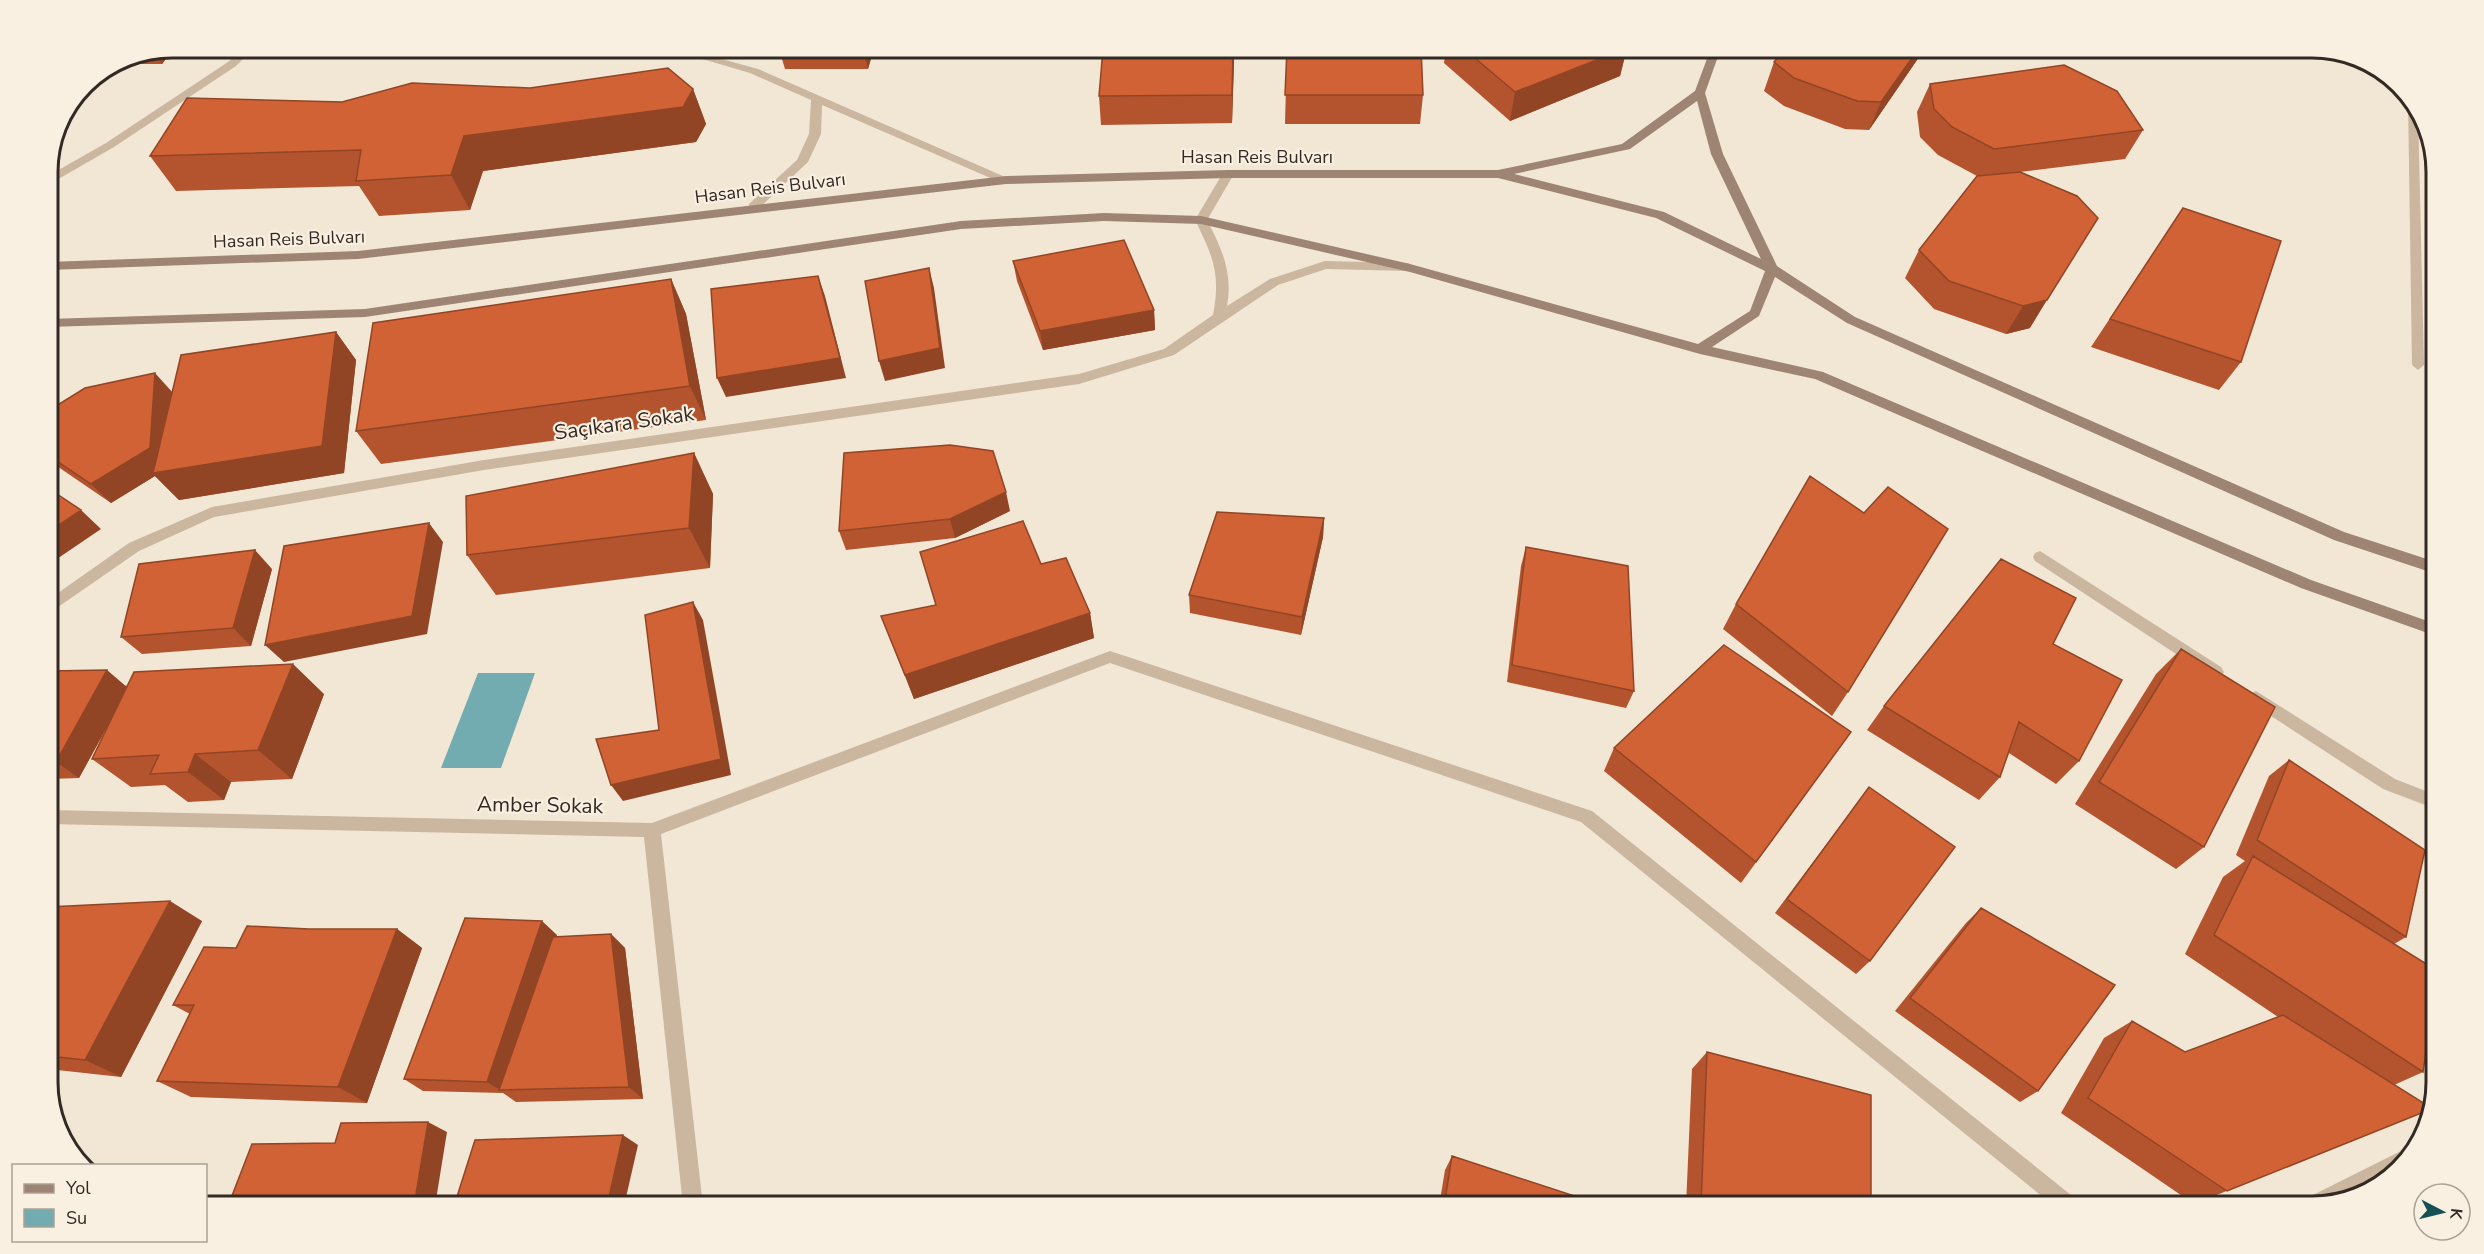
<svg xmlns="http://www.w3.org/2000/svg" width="2484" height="1254" font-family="'Nunito Sans',sans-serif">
<rect width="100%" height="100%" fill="#f2e6d5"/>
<path fill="#72acb1" d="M 478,673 L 535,673 L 501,768 L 441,768 Z"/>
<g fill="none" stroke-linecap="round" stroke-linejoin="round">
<path fill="#cbb6a0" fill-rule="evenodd" d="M 2408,98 L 2415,103 L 2418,111 L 2424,365 L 2418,370 L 2412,365 Z"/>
<path fill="#cbb6a0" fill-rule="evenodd" d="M 243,48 L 254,48 L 236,66 L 114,147 L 48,185 L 48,176 L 106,143 L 228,62 Z
M 665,48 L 682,48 L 758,69 L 1012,180 L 1010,183 L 1002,183 L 822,105 L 821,134 L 808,162 L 757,210 L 749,210 L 749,204 L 797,160 L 809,134 L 811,100 L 750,73 Z
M 1228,170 L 1234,174 L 1207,220 C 1222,249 1233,273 1227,306 L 1270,279 L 1325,261 L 1408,263 L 1414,267 L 1408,271 L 1326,269 L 1278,285 L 1174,355 L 1079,384 L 484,470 L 214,517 L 139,551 L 48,614 L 48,600 L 129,543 L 212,507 L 484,460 L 1079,374 L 1164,349 L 1213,315 C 1221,274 1213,256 1195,220 L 1224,171 Z
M 2040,551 L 2221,667 L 2224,672 L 2221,677 L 2216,678 L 2211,677 L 2035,561 L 2033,557 L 2035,553 Z
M 1110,651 L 1592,811 L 2076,1199 L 2079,1206 L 2054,1206 L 1581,822 L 1110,663 L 661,834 L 703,1206 L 683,1206 L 644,837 L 48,824 L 48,810 L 652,823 Z
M 2256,691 L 2395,779 L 2436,795 L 2436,809 L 2383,789 L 2251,703 L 2248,698 L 2251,693 Z
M 2403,1150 L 2409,1153 C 2402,1161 2395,1171 2387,1178 C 2371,1192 2323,1206 2302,1206 L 2305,1199 Z"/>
<path fill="#9e8472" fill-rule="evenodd" d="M 1711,48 L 1721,48 L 1705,93 L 1723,154 L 1777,266 L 1855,317 L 2344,532 L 2436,562 L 2436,574 L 2334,540 L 1847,323 L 1775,277 L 1759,316 L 1712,347 L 1823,372 L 2311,580 L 2436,624 L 2436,636 L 2301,588 L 1815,379 L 1700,354 L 1410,272 L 1201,224 L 1104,221 L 961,229 L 365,317 L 48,327 L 48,319 L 365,309 L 961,221 L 1104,213 L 1201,216 L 1410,264 L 1698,344 L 1750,311 L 1765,271 L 1656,218 L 1498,178 L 1228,178 L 1006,184 L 358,259 L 48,270 L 48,262 L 358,251 L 1006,176 L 1228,170 L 1498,170 L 1622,144 L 1695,91 ZM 1697,101 L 1711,154 L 1761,259 L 1664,212 L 1514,174 L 1630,149 Z"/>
</g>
<path fill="#b3542e" d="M 174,48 L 162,64 L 115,64 L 125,57 Z
M 874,48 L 868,69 L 785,69 L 779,49 Z
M 1287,48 L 1423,95 L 1420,124 L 1285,124 Z
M 1446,48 L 1627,48 L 1620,76 L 1510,121 L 1444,63 Z
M 1917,60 L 1869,130 L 1845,129 L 1784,106 L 1764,91 L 1774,62 Z
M 1234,61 L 1232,123 L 1101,125 L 1099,96 Z
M 1930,84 L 2143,130 L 2125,159 L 2020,172 L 2030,328 L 2006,334 L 1934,309 L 1905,278 L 1919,250 L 1977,176 L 1938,155 L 1920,137 L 1917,112 Z
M 530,88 L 693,89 L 706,124 L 696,142 L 483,171 L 470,210 L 379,216 L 359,186 L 176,191 L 150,156 L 342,102 Z
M 2183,208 L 2241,362 L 2219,390 L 2091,347 Z
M 1013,261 L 1154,310 L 1155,330 L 1043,350 L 1017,281 Z
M 671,279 L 686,314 L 706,420 L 381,464 L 356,431 Z
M 336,332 L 356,360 L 344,473 L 179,500 L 155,476 L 111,503 L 48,460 L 48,411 L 172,392 Z
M 694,453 L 713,494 L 710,568 L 496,595 L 467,555 Z
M 1010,511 L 955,538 L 846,550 L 839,531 Z
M 1324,518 L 1323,537 L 1301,635 L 1190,613 L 1189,595 Z
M 1526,547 L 1634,691 L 1626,708 L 1507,682 L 1521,566 Z
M 1041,564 L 1090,613 L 1094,638 L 914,699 L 881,616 L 936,605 Z
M 272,569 L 251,646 L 142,654 L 121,637 Z
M 1736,604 L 1848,692 L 1832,716 L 1723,629 Z
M 2053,644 L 2079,761 L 2056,784 L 2009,753 L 2000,777 L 1979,800 L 1867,730 L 1884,706 Z
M 2181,649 L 2204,847 L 2176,869 L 2075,804 L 2156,674 Z
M 48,671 L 127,686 L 324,694 L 292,779 L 231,782 L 224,800 L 188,802 L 165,785 L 131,787 L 92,759 L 110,722 L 79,778 L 48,779 Z
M 1851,732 L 1741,883 L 1604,771 L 1614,748 Z
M 2289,760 L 2406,937 L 2394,944 L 2423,1072 L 2394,1085 L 2429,1110 L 2194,1204 L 2061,1113 L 2104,1038 L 2132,1021 L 2185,1052 L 2278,1017 L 2185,954 L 2223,877 L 2245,861 L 2236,855 L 2269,776 Z
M 1869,787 L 1870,961 L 1856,974 L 1775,913 Z
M 48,907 L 202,921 L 121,1077 L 48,1069 Z
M 1981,908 L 2038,1091 L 2020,1102 L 1895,1011 L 1966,923 Z
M 309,929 L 397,929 L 422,948 L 367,1103 L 191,1097 L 157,1081 L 190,1014 L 173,1005 L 236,948 Z
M 611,934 L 625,948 L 643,1099 L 516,1102 L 503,1093 L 423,1091 L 404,1079 L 557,935 L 557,937 Z
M 1707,1052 L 1871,1206 L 1686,1206 L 1692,1069 Z
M 1452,1156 L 1605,1206 L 1439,1206 L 1445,1170 Z"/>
<path fill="#924525" d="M 172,48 L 174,48 L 162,64 L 153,52 Z
M 863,48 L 874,48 L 868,69 L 863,49 Z
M 1233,48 L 1234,61 L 1232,123 L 1232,95 Z
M 1627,48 L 1620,76 L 1510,121 L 1515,92 Z
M 1919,48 L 1923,48 L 1917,60 L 1869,130 L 1881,102 Z
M 693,89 L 706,124 L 696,142 L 483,171 L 470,210 L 451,175 L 464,136 Z
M 929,268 L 934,288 L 945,368 L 885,381 L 879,361 Z
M 818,276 L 825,296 L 846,378 L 726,397 L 717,378 Z
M 671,279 L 686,314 L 706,420 L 690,386 Z
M 2047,300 L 2030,328 L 2006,334 L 2023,306 Z
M 1154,310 L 1155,330 L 1043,350 L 1040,331 Z
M 336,332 L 356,360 L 344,473 L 179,500 L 155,476 L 111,503 L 91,484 L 155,373 L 173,393 Z
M 48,351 L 51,354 L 48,370 Z
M 694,453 L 713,494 L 710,568 L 689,528 Z
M 1006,492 L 1010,511 L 955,538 L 950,519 Z
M 81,510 L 101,529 L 48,565 L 48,532 Z
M 1324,518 L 1323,537 L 1301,635 L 1302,617 Z
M 429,523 L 443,542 L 427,634 L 284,662 L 265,645 Z
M 255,550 L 272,569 L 251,646 L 233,628 Z
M 693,602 L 703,620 L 731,775 L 623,801 L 611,785 L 721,759 Z
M 1090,613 L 1094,638 L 914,699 L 905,675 Z
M 293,664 L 324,694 L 292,779 L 258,750 Z
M 107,670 L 128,688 L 79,778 L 56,762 Z
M 195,754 L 231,782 L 224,800 L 188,772 Z
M 170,901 L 202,921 L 121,1077 L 85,1060 Z
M 542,921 L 557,935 L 505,1090 L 500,1090 L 487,1082 Z
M 397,929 L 422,948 L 367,1103 L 338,1087 Z
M 611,934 L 625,948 L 643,1099 L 629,1087 Z
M 428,1122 L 447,1132 L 435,1206 L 414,1206 Z
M 623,1135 L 638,1145 L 624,1206 L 607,1206 Z"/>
<path fill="#d06235" stroke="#924525" stroke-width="1.5" d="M 779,48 L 863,48 L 863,49 L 779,49 Z
M 1103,48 L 1233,48 L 1232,95 L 1099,96 Z
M 1287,48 L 1421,48 L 1423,95 L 1285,95 Z
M 1463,48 L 1627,48 L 1515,92 Z
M 1786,48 L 1919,48 L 1881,102 L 1857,101 L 1794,78 L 1774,62 Z
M 2064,65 L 2117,91 L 2143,130 L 1994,149 L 1952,127 L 1934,109 L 1930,84 Z
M 668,68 L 693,89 L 683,107 L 464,136 L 451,175 L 356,181 L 361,150 L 150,156 L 187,98 L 342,102 L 412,83 L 530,88 Z
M 2020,172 L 2077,196 L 2098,218 L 2047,300 L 2023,306 L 1949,281 L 1919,250 L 1977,176 Z
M 2183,208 L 2281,241 L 2241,362 L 2110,319 Z
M 1124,240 L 1154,310 L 1040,331 L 1013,261 Z
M 929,268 L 940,348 L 879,361 L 865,281 Z
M 818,276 L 840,358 L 717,378 L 711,289 Z
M 671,279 L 690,386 L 356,431 L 373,323 Z
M 336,332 L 322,446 L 153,473 L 181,355 Z
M 155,373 L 150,448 L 91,484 L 48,455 L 48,411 L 85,388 Z
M 950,445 L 993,451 L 1006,492 L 950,519 L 839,531 L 844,453 Z
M 694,453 L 689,528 L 467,555 L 466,496 Z
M 1810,476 L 1864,513 L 1888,487 L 1948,529 L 1848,692 L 1736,604 Z
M 48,488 L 81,510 L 48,532 Z
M 1217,512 L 1324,518 L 1302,617 L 1189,595 Z
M 1023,521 L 1041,564 L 1066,558 L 1090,613 L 905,675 L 881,616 L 936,605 L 920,552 Z
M 429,523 L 412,616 L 265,645 L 284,546 Z
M 1526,547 L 1628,566 L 1634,691 L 1512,665 Z
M 255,550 L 233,628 L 121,637 L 139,564 Z
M 2001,559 L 2076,598 L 2053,644 L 2122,680 L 2079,761 L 2019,722 L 2000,777 L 1884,706 Z
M 693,602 L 721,759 L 611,785 L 596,739 L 659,730 L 645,615 Z
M 1724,645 L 1851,732 L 1756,862 L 1614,748 Z
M 2181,649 L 2275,707 L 2204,847 L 2099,782 Z
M 293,664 L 258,750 L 195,754 L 188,772 L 150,774 L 159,755 L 92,759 L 134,672 Z
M 107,670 L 56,762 L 48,762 L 48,671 Z
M 2289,760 L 2425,850 L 2406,937 L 2257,840 Z
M 1869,787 L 1955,847 L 1870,961 L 1787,899 Z
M 2253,856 L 2436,970 L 2436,981 L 2423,1072 L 2214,935 Z
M 170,901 L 85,1060 L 48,1056 L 48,907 Z
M 1981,908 L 2115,985 L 2038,1091 L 1910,998 Z
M 465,918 L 542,921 L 487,1082 L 404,1079 Z
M 247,926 L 309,929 L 397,929 L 338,1087 L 157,1081 L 194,1005 L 173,1005 L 204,947 L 236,948 Z
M 611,934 L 629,1087 L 499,1090 L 553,937 Z
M 2283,1015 L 2430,1107 L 2429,1110 L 2227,1191 L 2088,1098 L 2132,1021 L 2185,1052 Z
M 1707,1052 L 1871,1095 L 1871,1206 L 1701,1206 Z
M 428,1122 L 414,1206 L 228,1206 L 252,1144 L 335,1143 L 341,1123 Z
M 623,1135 L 607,1206 L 454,1206 L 475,1140 Z
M 1452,1156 L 1605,1206 L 1444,1206 Z"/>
<g text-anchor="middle" stroke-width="4.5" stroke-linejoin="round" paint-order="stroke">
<g font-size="18" fill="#342a24" stroke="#faf0e1">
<text x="1257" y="163">Hasan Reis Bulvarı</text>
<text transform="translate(770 188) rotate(-7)" y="6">Hasan Reis Bulvarı</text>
<text transform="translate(289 239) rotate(-2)" y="6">Hasan Reis Bulvarı</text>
</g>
<g font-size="21" fill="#342a24" stroke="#faf0e1">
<text transform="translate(624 423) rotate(-8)" y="7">Saçıkara Sokak</text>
<text transform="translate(540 805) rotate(1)" y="7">Amber Sokak</text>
</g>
</g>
<path d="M0 0H2484V1254H0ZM172 58H2312A114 114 0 0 1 2426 172V1082A114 114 0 0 1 2312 1196H172A114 114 0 0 1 58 1082V172A114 114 0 0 1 172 58Z" fill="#faf0e1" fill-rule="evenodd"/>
<path fill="none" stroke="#342a24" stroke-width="3" d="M172 58H2312A114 114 0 0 1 2426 172V1082A114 114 0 0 1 2312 1196H172A114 114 0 0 1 58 1082V172A114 114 0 0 1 172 58Z"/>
<rect x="12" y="1164" width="195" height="78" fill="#faf0e1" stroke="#aba195" stroke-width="1.5"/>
<rect x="24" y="1184" width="30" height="9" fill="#9e8472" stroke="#aba195" stroke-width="1.5"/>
<text x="66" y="1194" font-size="18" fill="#342a24">Yol</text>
<rect x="24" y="1209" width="30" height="18" fill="#72acb1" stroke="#aba195" stroke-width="1.5"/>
<text x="66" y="1224" font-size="18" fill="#342a24">Su</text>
<g transform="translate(2442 1212) rotate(97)"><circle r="28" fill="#faf0e1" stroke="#aba195" stroke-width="1.5"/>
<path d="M0-4.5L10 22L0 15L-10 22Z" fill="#175158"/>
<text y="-9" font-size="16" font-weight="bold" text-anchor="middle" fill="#342a24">K</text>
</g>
</svg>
